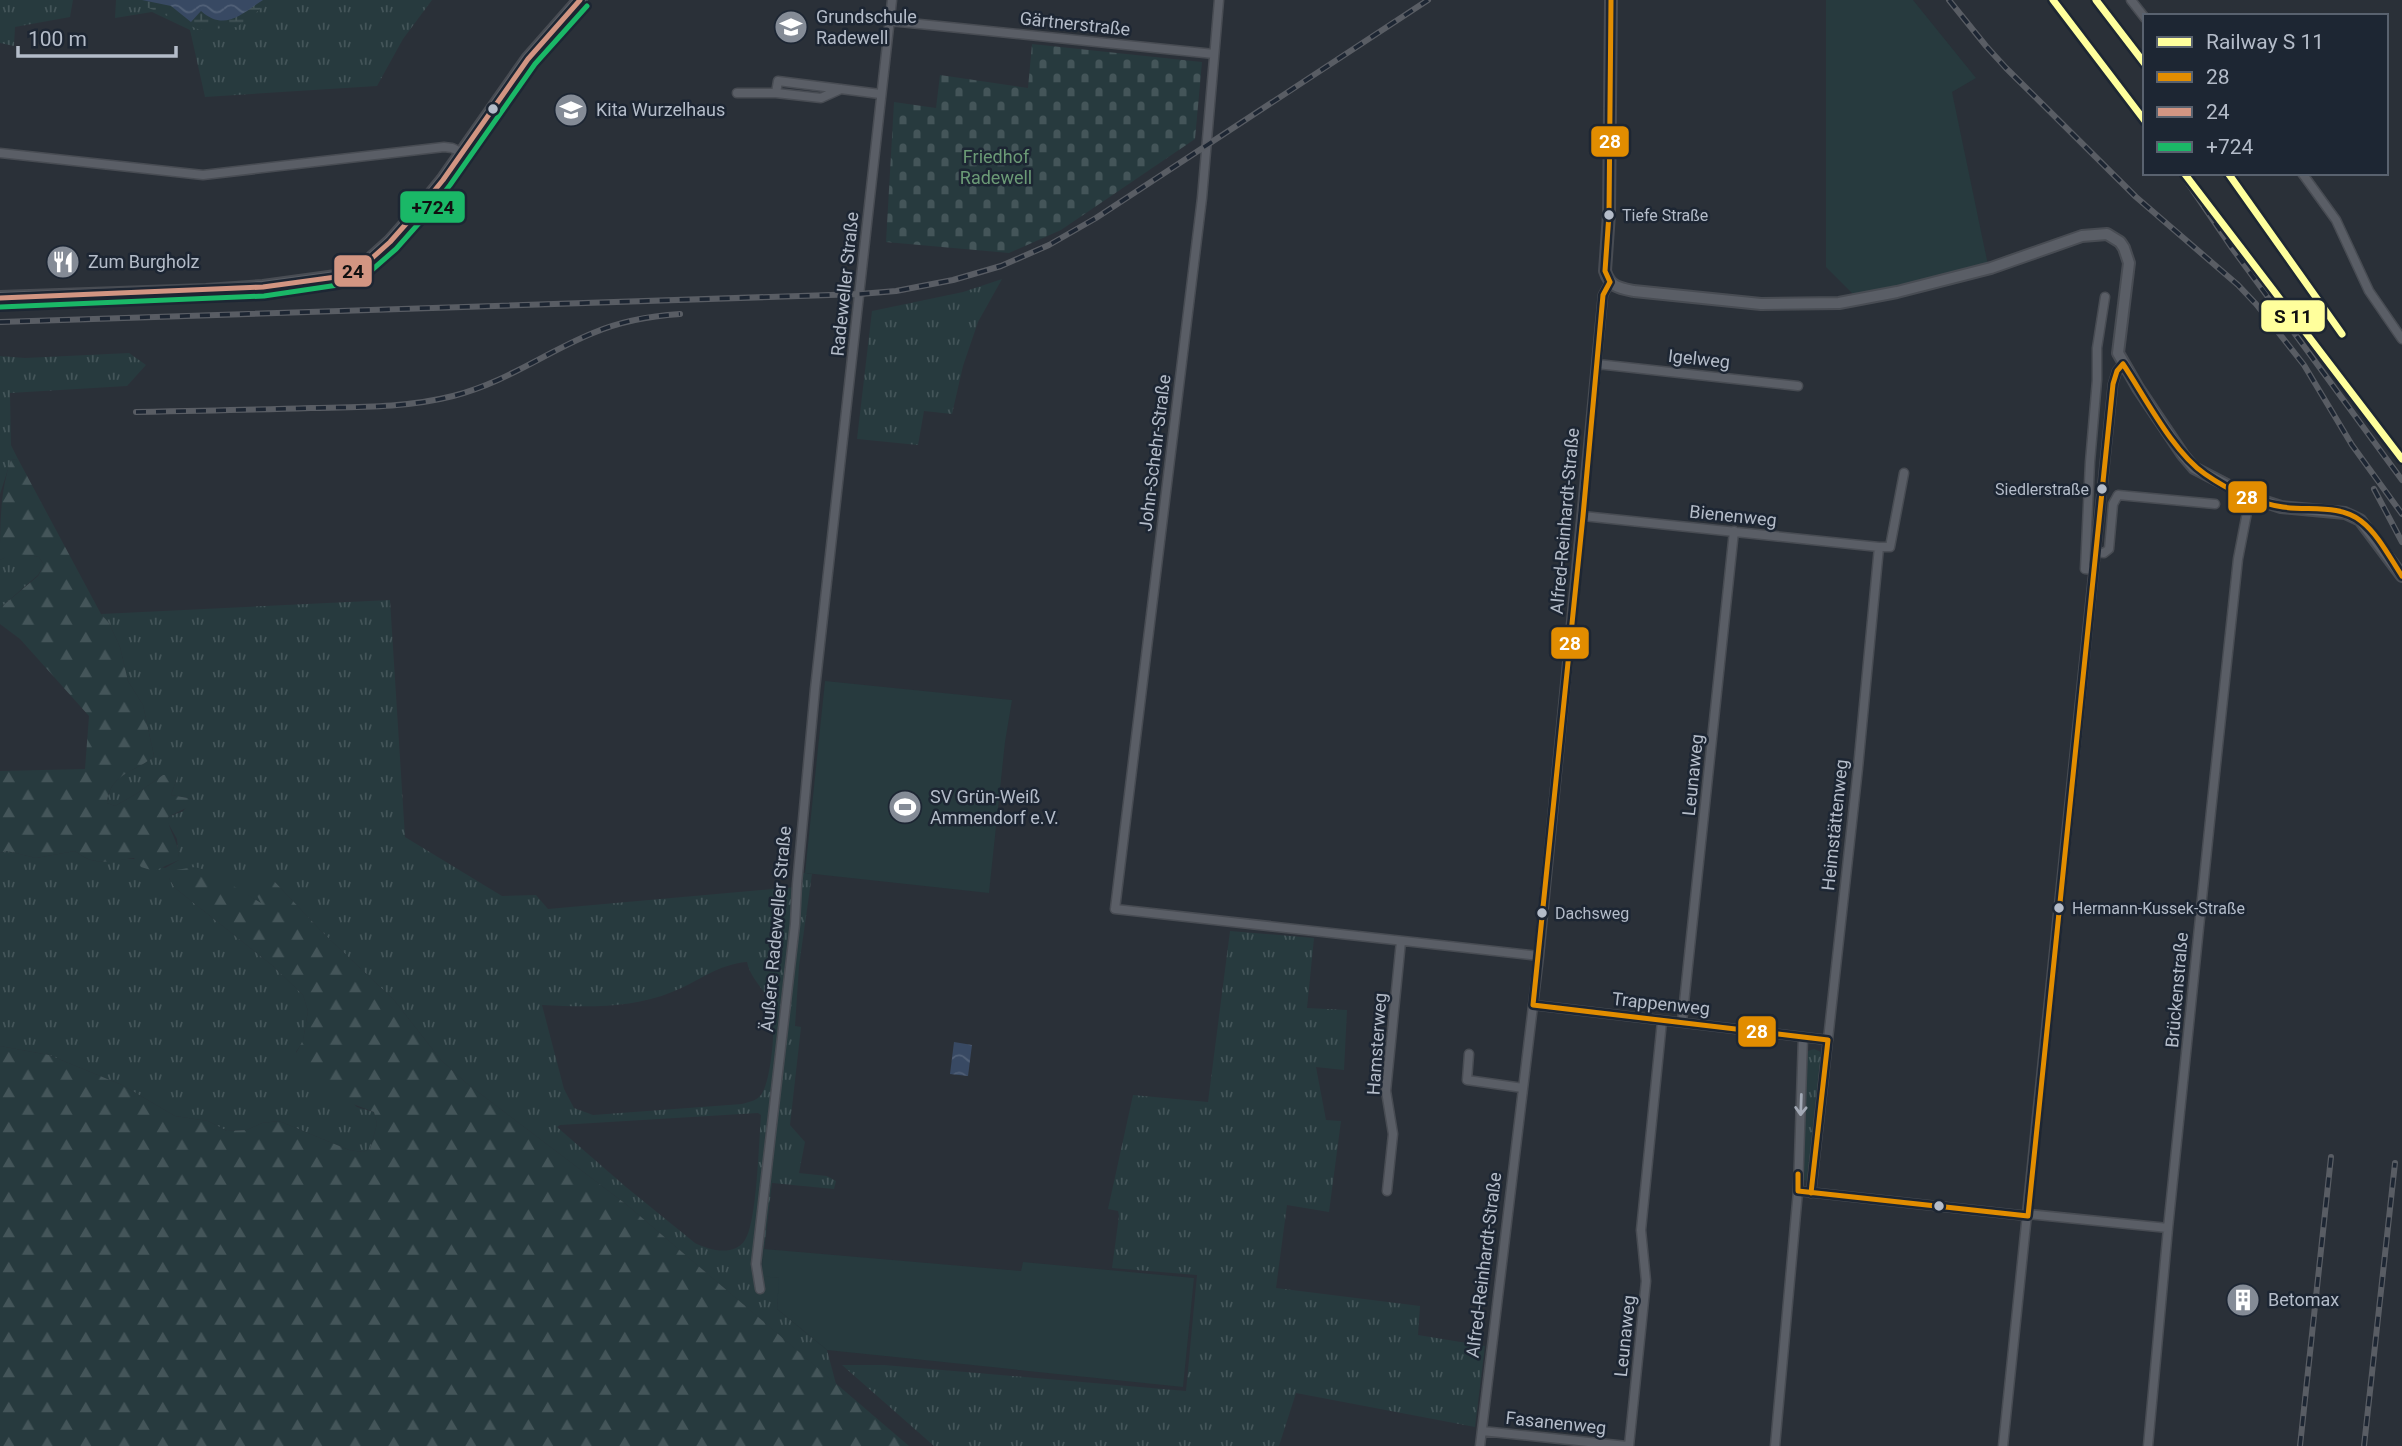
<svg xmlns="http://www.w3.org/2000/svg" width="2402" height="1446" font-family="Roboto,sans-serif">
<defs>
<pattern id="grass-tufts" width="24" height="20" patternUnits="userSpaceOnUse" patternTransform="scale(1.75)"><rect width="24" height="20" fill="#273a3e"/><path d="M3 7l-1-3M5 7V3M7 7l1-3M15 17l-1-3M17 17v-4M19 17l1-3" fill="none" stroke="#445559"/></pattern>
<pattern id="forest-firs" width="22" height="20" patternUnits="userSpaceOnUse" patternTransform="scale(1.75)"><rect width="22" height="20" fill="#273a3e"/><path d="M5 1l3.5 6h-7zM16 11l3.5 6h-7z" fill="#445559"/></pattern>
<pattern id="wetland-marsh" width="20" height="14" patternUnits="userSpaceOnUse" patternTransform="scale(1.75)"><rect width="20" height="14" fill="#273a3e"/><path d="M1 5h8M5 5V1M11 12h8M15 12V8" fill="none" stroke="#445559"/></pattern>
<pattern id="cemetery-stones" width="16" height="16" patternUnits="userSpaceOnUse" patternTransform="scale(1.75)"><rect width="16" height="16" fill="#273a3e"/><path d="M2 7V4a2 2 0 0 1 4 0v3zM10 15v-3a2 2 0 0 1 4 0v3z" fill="#445559"/></pattern>
<pattern id="water-waves" width="16" height="10" patternUnits="userSpaceOnUse" patternTransform="scale(1.75)"><rect width="16" height="10" fill="#384963"/><path d="M0 5q4-4 8 0t8 0" fill="none" stroke="#526178"/></pattern>
</defs>
<rect width="100%" height="100%" fill="#2a3038"/>
<path fill="url(#grass-tufts)" fill-rule="evenodd" d="M 0,0 L 73,0 L 70,17 L 15,27 L 14,46 L 0,43 Z
M 116,0 L 432,0 L 403,39 L 377,86 L 205,97 L 190,30 L 152,12 L 115,18 Z
M 1002,279 L 978,322 L 963,366 L 952,414 L 924,411 L 918,445 L 857,439 L 872,311 L 963,292 Z
M 129,353 L 146,365 L 127,386 L 10,393 L 11,445 L 18,459 L 11,460 L 0,494 L 0,356 L 25,358 Z
M 23,554 L 39,557 L 44,565 L 38,575 L 0,608 L 0,560 L 9,555 Z
M 390,600 L 405,837 L 502,896 L 536,895 L 548,909 L 796,887 L 798,872 L 812,874 L 799,966 L 795,1026 L 801,1027 L 790,1125 L 805,1142 L 799,1173 L 827,1176 L 836,1181 L 834,1189 L 772,1183 L 761,1275 L 780,1278 L 777,1309 L 827,1350 L 836,1384 L 627,1205 L 465,1082 L 441,1060 L 394,1000 L 325,935 L 274,881 L 263,904 L 238,890 L 169,878 L 175,888 L 273,966 L 303,995 L 308,1011 L 303,1041 L 296,1052 L 357,1107 L 374,1112 L 377,1124 L 370,1149 L 363,1152 L 349,1150 L 279,1121 L 262,1123 L 247,1130 L 227,1131 L 208,1121 L 175,1116 L 122,1085 L 49,1055 L 0,1046 L 0,853 L 7,851 L 36,858 L 75,851 C 96,868 108,859 131,859 C 142,858 154,865 165,868 L 179,860 L 177,839 L 168,823 L 168,817 L 183,811 L 193,799 L 171,795 L 178,775 L 163,775 L 136,794 L 115,806 L 107,803 C 110,772 137,772 154,756 L 143,705 L 128,681 L 120,647 L 109,623 L 101,614 ZM 747,962 C 751,981 768,991 772,1009 C 776,1026 771,1082 761,1095 C 756,1101 749,1102 742,1104 L 593,1115 L 574,1108 L 564,1089 L 542,1005 C 585,1007 631,1009 672,992 C 698,982 718,964 747,962 ZM 758,1113 L 761,1115 C 759,1139 757,1224 745,1240 C 734,1257 709,1250 695,1243 L 626,1187 L 557,1127 L 560,1125 Z
M 1230,931 L 1314,938 L 1307,1008 L 1347,1010 L 1344,1070 L 1316,1067 L 1326,1120 L 1341,1121 L 1329,1212 L 1287,1205 L 1276,1288 L 1420,1306 L 1418,1335 L 1485,1346 L 1475,1427 L 1296,1393 L 1279,1446 L 934,1446 L 842,1365 L 884,1365 L 1186,1391 L 1197,1275 L 1112,1268 L 1119,1216 L 1118,1211 L 1108,1209 L 1133,1095 L 1208,1102 Z
M 1814,1049 L 1821,1052 L 1822,1060 L 1807,1181 L 1804,1180 L 1805,1057 L 1808,1051 Z"/>
<path fill="url(#forest-firs)" d="M 18,459 L 101,614 L 109,623 L 120,647 L 128,681 L 143,705 L 154,756 C 137,772 109,773 107,803 L 115,806 L 136,794 L 163,775 L 178,775 L 171,795 L 193,799 L 190,806 L 168,817 C 168,832 180,842 179,860 L 154,871 L 141,867 L 134,858 C 110,861 95,867 75,851 L 36,858 L 7,851 L 0,853 L 0,771 L 85,769 L 89,716 L 20,639 L 0,624 L 0,608 L 38,576 L 44,565 L 39,557 C 24,554 13,553 0,560 C 0,526 0,490 11,460 Z
M 195,867 L 209,871 L 261,903 L 250,883 L 251,878 L 259,873 L 274,881 L 325,935 L 394,1000 L 441,1060 L 465,1082 L 627,1205 L 909,1446 L 0,1446 L 0,1046 L 49,1055 L 122,1085 L 175,1116 L 208,1121 L 227,1131 L 247,1130 L 262,1123 L 279,1121 L 349,1150 L 363,1152 L 370,1149 L 377,1124 L 374,1112 L 334,1097 L 293,1059 L 303,1040 L 308,1011 L 303,995 L 273,966 L 175,888 L 169,878 L 176,870 Z"/>
<path fill="url(#wetland-marsh)" d="M 123,0 L 272,0 L 237,27 L 200,30 L 144,6 L 132,8 Z"/>
<path fill="url(#cemetery-stones)" d="M 1032,44 L 1202,62 L 1195,139 L 1061,230 L 1009,253 L 886,242 L 894,102 L 936,108 L 940,75 L 1028,88 Z"/>
<path fill="#273a3e" d="M 1826,0 L 1913,0 L 1976,78 L 1952,92 L 1988,265 L 1856,297 L 1826,267 Z
M 825,681 L 1012,700 L 1005,742 L 989,893 L 805,873 Z
M 764,1249 L 1021,1271 L 1023,1262 L 1194,1278 L 1183,1387 L 827,1350 L 777,1309 L 779,1278 L 761,1276 Z"/>
<path fill="url(#water-waves)" d="M 142,0 L 263,0 C 241,14 225,32 201,11 L 191,22 L 171,6 Z
M 954,1042 L 972,1045 L 968,1076 L 950,1074 Z"/>
<g fill="none" stroke-linecap="round" stroke-linejoin="round">
<defs>
<path id="minor" d="M 1219,0 L 1202,198 L 1115,909 L 1539,956
M 2131,0 L 2145,18
M 890,21 L 1214,54
M 737,93 L 776,93 L 778,81 L 880,94
M 776,93 L 821,98 L 841,89
M 0,153 L 203,175 L 444,147 L 452,148 L 463,153
M 2302,173 L 2336,220 L 2369,291 L 2402,339
M 1597,364 L 1798,386
M 1583,516 L 1879,547
M 2095,552 L 2104,553 L 2109,549 L 2113,504 L 2118,495 L 2215,504
M 2093,570 L 2085,569 L 2090,462 L 2097,380 L 2097,348 L 2105,297
M 1533,1005 L 1828,1040
M 1682,1022 L 1734,531
M 1469,1054 L 1467,1080 L 1523,1088
M 1387,1191 L 1393,1134 L 1386,1091 L 1401,941
M 1798,1191 L 2028,1216
M 1811,1193 L 1858,768 L 1879,547 L 1890,547 L 1904,473
M 2028,1214 L 2168,1228
M 760,1289 L 756,1264 L 795,924 L 797,884 L 815,689 L 892,0
M 1482,1431 L 1627,1446
M 1480,1446 L 1539,956 L 1603,295 L 1610,282
M 1629,1446 L 1646,1281 L 1641,1230 L 1662,1021
M 1775,1446 L 1798,1191 L 1803,1037
M 2003,1446 L 2113,384 L 2117,371 L 2123,364
M 2148,1446 L 2168,1228 L 2211,811 L 2238,559 L 2250,497"/>
<path id="tertiary" d="M 1611,0 L 1609,214 L 1605,271 C 1610,287 1619,288 1634,291 L 1761,304 L 1839,303 L 1897,292 L 1991,268 L 2082,236 L 2107,234 L 2120,242 L 2124,248 L 2129,263 L 2118,353 L 2138,388 L 2183,455 L 2194,468 L 2250,497 L 2281,507 L 2345,513 L 2360,520 L 2402,576"/>
<path id="secondary" d="M 0,298 L 206,291 L 263,287 L 336,277 L 361,268 L 390,242 L 421,207 L 443,180 L 528,59 L 580,0"/>
</defs>
<use href="#minor" stroke="#484c53" stroke-width="11"/>
<use href="#tertiary" stroke="#484c53" stroke-width="14"/>
<use href="#secondary" stroke="#484c53" stroke-width="16"/>
<use href="#minor" stroke="#5a5e66" stroke-width="8"/>
<use href="#tertiary" stroke="#5a5e66" stroke-width="10"/>
<use href="#secondary" stroke="#595d64" stroke-width="12"/>
<defs>
<path id="rail" d="M 1949,0 L 1986,46 L 2006,68 L 2136,197 L 2238,285 L 2256,304 L 2304,365 L 2352,445 L 2402,514
M 2118,86 L 2145,122
M 2181,173 L 2232,248 L 2402,480
M 0,322 L 860,294 L 896,291 L 953,280 L 1001,266 L 1049,245 L 1096,218 L 1428,0
M 136,412 C 194,411 252,410 311,408 C 358,407 406,408 453,396 C 507,382 544,353 593,333 C 621,321 650,316 680,314
M 2374,489 L 2402,542
M 2300,1446 L 2331,1157
M 2364,1446 L 2395,1163"/>
</defs>
<use href="#rail" stroke="#595d64" stroke-width="6"/>
<use href="#rail" stroke="#1d2633" stroke-width="3.5" stroke-dasharray="10" stroke-linecap="butt"/>
<defs>
<path id="bus-1" d="M 1610,282 L 1605,271 L 1609,214 L 1611,0
M 2123,364 C 2145,397 2173,452 2205,474 C 2228,490 2256,503 2283,507 C 2309,511 2339,504 2361,521 C 2378,534 2390,558 2402,576
M 1533,1005 L 1583,516 L 1603,295 L 1610,282
M 1533,1005 L 1828,1040 L 1811,1193
M 1798,1174 L 1798,1191 L 2028,1216
M 2028,1216 L 2113,384 L 2117,371 L 2123,364"/>
<path id="bus-2" d="M 0,298 L 263,287 L 336,277 L 361,268 L 390,242 L 421,207 L 443,180 L 528,59 L 580,0"/>
<path id="bus-3" d="M 0,307 L 264,296 L 338,285 L 365,276 L 396,249 L 428,213 L 450,185 L 535,64 L 587,6"/>
</defs>
<use href="#bus-1" stroke="#1d2633" stroke-width="10"/>
<use href="#bus-2" stroke="#1d2633" stroke-width="10"/>
<use href="#bus-3" stroke="#1d2633" stroke-width="10"/>
<use href="#bus-1" stroke="#e28d00" stroke-width="5"/>
<use href="#bus-2" stroke="#d29582" stroke-width="5"/>
<use href="#bus-3" stroke="#1ab867" stroke-width="5"/>
<defs>
<path id="rail-1" d="M 2053,0 L 2145,121
M 2096,0 L 2145,64
M 2184,173 L 2402,459
M 2228,173 L 2342,334"/>
</defs>
<use href="#rail-1" stroke="#1d2633" stroke-width="12"/>
<use href="#rail-1" stroke="#ffff9c" stroke-width="7"/>
</g>
<defs><path id="oneway-shaft" d="M-6 0H5M1.5-3L5.5 0L1.5 3" fill="none" stroke-width="1.6" stroke-linecap="round" stroke-linejoin="round" transform="scale(1.75)"/></defs>
<use stroke="#a2a9b5" href="#oneway-shaft" transform="translate(1801 1105) rotate(92)"/>
<defs>
<symbol id="school-disc" viewBox="-11 -11 22 22"><circle r="9.5" fill="#848b96" stroke="#1d2633"/><path d="M0-5L7-2L0 1L-7-2ZM-4 1L0 2.5L4 1V4Q0 6-4 4Z" fill="#fff"/></symbol>
<symbol id="restaurant-disc" viewBox="-11 -11 22 22"><circle r="9.5" fill="#848b96" stroke="#1d2633"/><path d="M-5-6h1v4h1v-4h1v4h1v-4h1v5L-1.5 .5V6h-2V.5L-5-1ZM5-6V6H3V1.5H1.5Q1.5-4 5-6Z" fill="#fff"/></symbol>
<symbol id="stadium-disc" viewBox="-11 -11 22 22"><circle r="9.5" fill="#848b96" stroke="#1d2633"/><path d="M0-5a6.5 5 0 1 0 0 10a6.5 5 0 1 0 0-10ZM-3.5-1.8h7v3.6h-7Z" fill="#fff"/></symbol>
<symbol id="building-disc" viewBox="-11 -11 22 22"><circle r="9.5" fill="#848b96" stroke="#1d2633"/><path d="M-4-6H4V6H1V3H-1V6H-4ZM-2.5-4.3h1.7v1.8h-1.7ZM.8-4.3h1.7v1.8H.8ZM-2.5-1h1.7V.8h-1.7ZM.8-1h1.7V.8H.8Z" fill="#fff"/></symbol>
</defs>
<g fill-rule="evenodd">
<use href="#school-disc" x="772" y="8" width="38" height="38"/>
<use href="#school-disc" x="552" y="91" width="38" height="38"/>
<use href="#restaurant-disc" x="44" y="243" width="38" height="38"/>
<use href="#stadium-disc" x="886" y="788" width="38" height="38"/>
<use href="#building-disc" x="2224" y="1281" width="38" height="38"/>
</g>
<g fill="#b4bcc9" stroke="#1d2633" stroke-width="2.5">
<circle cx="493" cy="109" r="6"/>
<circle cx="1609" cy="215" r="6"/>
<circle cx="2102" cy="489" r="6"/>
<circle cx="2059" cy="908" r="6"/>
<circle cx="1542" cy="913" r="6"/>
<circle cx="1939" cy="1206" r="6"/>
</g>
<g text-anchor="middle" stroke-width="5" stroke-linejoin="round" paint-order="stroke">
<g font-size="16" fill="#b4bcc9" stroke="#1d2633" text-anchor="start">
<text x="1622" y="221">Tiefe Straße</text>
<text x="2089" y="495" text-anchor="end">Siedlerstraße</text>
<text x="2072" y="914">Hermann-Kussek-Straße</text>
<text x="1555" y="919">Dachsweg</text>
</g>
<g font-size="18" fill="#b4bcc9" stroke="#1d2633" text-anchor="start">
<text x="816" y="23">Grundschule<tspan x="816" dy="21">Radewell</tspan></text>
<text x="596" y="116">Kita Wurzelhaus</text>
<text x="88" y="268">Zum Burgholz</text>
<text x="930" y="803">SV Grün-Weiß<tspan x="930" dy="21">Ammendorf e.V.</tspan></text>
<text x="2268" y="1306">Betomax</text>
</g>
<g font-size="18" fill="#b4bcc9" stroke="#1d2633">
<text transform="translate(1075 24) rotate(6)" y="6">Gärtnerstraße</text>
<text transform="translate(845 284) rotate(-84)" y="6">Radeweller Straße</text>
<text transform="translate(1699 359) rotate(6)" y="6">Igelweg</text>
<text transform="translate(1155 453) rotate(-83)" y="6">John-Schehr-Straße</text>
<text transform="translate(1733 516) rotate(6)" y="6">Bienenweg</text>
<text transform="translate(1565 521) rotate(-85)" y="6">Alfred-Reinhardt-Straße</text>
<text transform="translate(1693 775) rotate(-84)" y="6">Leunaweg</text>
<text transform="translate(1835 825) rotate(-84)" y="6">Heimstättenweg</text>
<text transform="translate(776 929) rotate(-85)" y="6">Äußere Radeweller Straße</text>
<text transform="translate(2177 990) rotate(-85)" y="6">Brückenstraße</text>
<text transform="translate(1661 1004) rotate(6)" y="6">Trappenweg</text>
<text transform="translate(1377 1044) rotate(-86)" y="6">Hamsterweg</text>
<text transform="translate(1484 1265) rotate(-83)" y="6">Alfred-Reinhardt-Straße</text>
<text transform="translate(1625 1336) rotate(-84)" y="6">Leunaweg</text>
<text transform="translate(1556 1423) rotate(6)" y="6">Fasanenweg</text>
</g>
<g font-size="18" fill="#6b9a76" stroke="#1d2633">
<text x="996" y="163">Friedhof<tspan x="996" dy="21">Radewell</tspan></text>
</g>
</g>
<g stroke="#1d2633" stroke-width="2.5">
<rect x="1590" y="125" width="40" height="33" rx="7" fill="#e28d00"/>
<rect x="399" y="190" width="67" height="34" rx="7" fill="#1ab867"/>
<rect x="333" y="254" width="40" height="34" rx="7" fill="#d29582"/>
<rect x="2260" y="299" width="66" height="34" rx="7" fill="#ffff9c"/>
<rect x="2227" y="480" width="41" height="34" rx="7" fill="#e28d00"/>
<rect x="1550" y="626" width="40" height="34" rx="7" fill="#e28d00"/>
<rect x="1737" y="1015" width="40" height="33" rx="7" fill="#e28d00"/>
</g>
<g font-size="19" text-anchor="middle" font-weight="bold" fill="#fff">
<text x="1610" y="148">28</text>
<text x="2247" y="504">28</text>
<text x="1570" y="650">28</text>
<text x="1757" y="1038">28</text>
</g>
<g font-size="19" text-anchor="middle" font-weight="bold" fill="#111">
<text x="433" y="214">+724</text>
<text x="353" y="278">24</text>
<text x="2293" y="323">S 11</text>
</g>
<rect x="2143" y="14" width="245" height="161" fill="#1d2633" stroke="#59626f" stroke-width="2"/>
<rect x="2157" y="37" width="35" height="10" fill="#ffff9c" stroke="#59626f" stroke-width="2"/>
<text x="2206" y="49" font-size="21" fill="#b4bcc9">Railway S 11</text>
<rect x="2157" y="72" width="35" height="10" fill="#e28d00" stroke="#59626f" stroke-width="2"/>
<text x="2206" y="84" font-size="21" fill="#b4bcc9">28</text>
<rect x="2157" y="107" width="35" height="10" fill="#d29582" stroke="#59626f" stroke-width="2"/>
<text x="2206" y="119" font-size="21" fill="#b4bcc9">24</text>
<rect x="2157" y="142" width="35" height="10" fill="#1ab867" stroke="#59626f" stroke-width="2"/>
<text x="2206" y="154" font-size="21" fill="#b4bcc9">+724</text>
<path d="M18 46v10h158v-10" fill="none" stroke="#b4bcc9" stroke-width="3.5"/>
<text x="28" y="46" font-size="21" fill="#b4bcc9" stroke="#1d2633" stroke-width="5" paint-order="stroke">100 m</text>
</svg>
